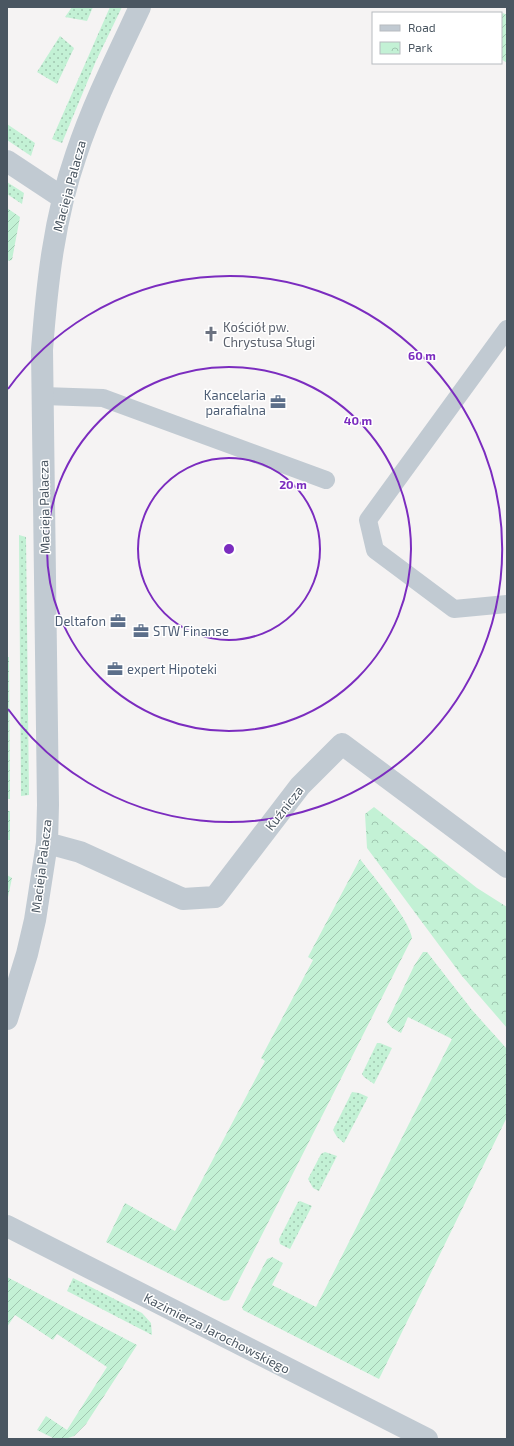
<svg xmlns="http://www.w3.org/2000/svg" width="514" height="1446" font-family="'Exo 2',sans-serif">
<defs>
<pattern id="grass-dots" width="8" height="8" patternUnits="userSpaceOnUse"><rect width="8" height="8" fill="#c3f1d5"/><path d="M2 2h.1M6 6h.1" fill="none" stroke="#a0c6b0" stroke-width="1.8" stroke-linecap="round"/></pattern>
<pattern id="park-crowns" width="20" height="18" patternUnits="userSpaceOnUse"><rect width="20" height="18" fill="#c3f1d5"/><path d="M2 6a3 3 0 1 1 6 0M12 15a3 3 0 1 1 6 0" fill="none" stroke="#a0c6b0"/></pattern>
<pattern id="garden-furrows" width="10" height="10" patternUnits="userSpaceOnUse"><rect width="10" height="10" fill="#c3f1d5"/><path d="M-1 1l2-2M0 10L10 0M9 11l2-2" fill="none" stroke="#a0c6b0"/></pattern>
</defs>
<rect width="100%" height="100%" fill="#f5f3f3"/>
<path fill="url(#grass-dots)" d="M 72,7 L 93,7 L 87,21 L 65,17 Z
M 110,7 L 122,7 L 96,61 L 62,143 L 52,139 Z
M 60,36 L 74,48 L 57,84 L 37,72 Z
M 7,124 L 35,143 L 31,156 L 7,140 Z
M 7,182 L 24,193 L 22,204 L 7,194 Z
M 19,535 L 26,537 L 29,795 L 21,796 Z
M 377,1043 L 380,1043 L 392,1048 L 374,1084 L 364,1077 L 362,1074 Z
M 352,1092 L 359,1093 L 368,1097 L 344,1143 L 337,1137 L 333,1130 Z
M 325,1152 L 337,1156 L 319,1191 L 313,1188 L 308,1179 L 321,1154 Z
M 300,1201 L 312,1206 L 290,1249 L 280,1244 L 279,1239 L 298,1202 Z
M 73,1278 L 142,1313 L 151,1323 L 152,1335 L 67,1291 Z"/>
<path fill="url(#park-crowns)" d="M 374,807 L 477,888 L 507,907 L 507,1028 L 462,976 L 367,848 L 365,814 Z"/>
<path fill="url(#garden-furrows)" d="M 503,13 L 507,15 L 507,63 L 501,59 L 501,16 Z
M 7,208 L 20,217 L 12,260 L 7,261 Z
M 7,657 L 9,657 L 10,799 L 7,799 Z
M 7,811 L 10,811 L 10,840 L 7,840 Z
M 360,859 C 373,876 409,919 412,938 L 233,1292 L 229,1300 L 224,1301 L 106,1242 L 125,1203 L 175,1231 L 265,1061 L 261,1058 L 313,960 L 308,957 Z
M 7,875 L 12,878 L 7,902 Z
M 423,952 L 427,952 L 472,1010 L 507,1049 L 507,1117 L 379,1379 L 243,1310 L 242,1307 L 267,1259 L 272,1257 L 283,1263 L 272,1285 L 316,1307 L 452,1039 L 408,1017 L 401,1033 L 392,1028 L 387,1022 L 414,966 Z
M 7,1277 L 137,1345 L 86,1424 L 74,1436 L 65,1439 L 55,1439 L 37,1430 L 46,1416 L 67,1430 L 107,1367 L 57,1334 L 53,1340 L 15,1315 L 7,1327 Z"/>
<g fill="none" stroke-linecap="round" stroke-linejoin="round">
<path stroke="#c1cad2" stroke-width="18" d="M 507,329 L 368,520 L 375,550 L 454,609 L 507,604
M 43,396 L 103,398 L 326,480"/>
<path stroke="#c1cad2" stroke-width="22" d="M 7,161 L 63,198
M 47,843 L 80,852 L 183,899 L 215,897 L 300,786 L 342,744 L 507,867
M 7,1019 L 27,954 L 35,920 L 47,843 L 48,805 L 42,350 C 47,284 54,218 76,155 C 93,104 117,56 140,7
M 7,1226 L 427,1439"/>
</g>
<g fill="none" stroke="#7b2cbf" stroke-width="2">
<circle cx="229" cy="549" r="91"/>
<circle cx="229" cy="549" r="182"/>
<path d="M8 389A273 273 0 1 1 8 709"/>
</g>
<defs>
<symbol id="church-bare" viewBox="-9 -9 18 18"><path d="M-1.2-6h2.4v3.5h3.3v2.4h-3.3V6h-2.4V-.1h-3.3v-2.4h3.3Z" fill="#6b7280" stroke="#fff" stroke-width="2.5" paint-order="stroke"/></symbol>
<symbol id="office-bare" viewBox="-9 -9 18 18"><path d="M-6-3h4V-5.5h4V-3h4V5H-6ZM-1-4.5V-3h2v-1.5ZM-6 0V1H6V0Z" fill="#5c6f8a" stroke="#fff" stroke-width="2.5" paint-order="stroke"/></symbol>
</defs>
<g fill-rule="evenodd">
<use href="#church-bare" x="200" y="323" width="22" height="22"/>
<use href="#office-bare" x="267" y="391" width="22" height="22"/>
<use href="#office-bare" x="107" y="610" width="22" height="22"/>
<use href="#office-bare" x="130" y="620" width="22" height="22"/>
<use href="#office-bare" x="104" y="658" width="22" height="22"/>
</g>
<g text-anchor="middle" stroke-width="3" stroke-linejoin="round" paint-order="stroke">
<g font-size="13" fill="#4a5661" stroke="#fff">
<text transform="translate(69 186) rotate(-75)" y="5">Macieja Palacza</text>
<text transform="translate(44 507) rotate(-91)" y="5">Macieja Palacza</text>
<text transform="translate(284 808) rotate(-52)" y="5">Kuźnicza</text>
<text transform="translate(41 866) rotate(-83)" y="5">Macieja Palacza</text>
<text transform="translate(217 1333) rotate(27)" y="5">Kazimierza Jarochowskiego</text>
</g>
<g font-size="13" fill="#5b616d" stroke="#fff" text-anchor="start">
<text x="223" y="332">Kościół pw.<tspan x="223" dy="15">Chrystusa Sługi</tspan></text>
</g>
<g font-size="13" fill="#4e5e75" stroke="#fff" text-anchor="end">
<text x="266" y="400">Kancelaria<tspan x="266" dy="15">parafialna</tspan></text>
<text x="106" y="626">Deltafon</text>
<text x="153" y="636" text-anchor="start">STW Finanse</text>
<text x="127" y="674" text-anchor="start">expert Hipoteki</text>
</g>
</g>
<circle cx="229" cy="549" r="6" fill="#7b2cbf" stroke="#fff" stroke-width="2"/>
<g font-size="12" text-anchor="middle" font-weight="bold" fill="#7b2cbf" stroke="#fff" stroke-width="3" stroke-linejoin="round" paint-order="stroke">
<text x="422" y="360">60 m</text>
<text x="358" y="425">40 m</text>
<text x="293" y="489">20 m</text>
</g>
<rect width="514" height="1446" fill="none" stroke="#4a5661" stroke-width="16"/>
<rect x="372" y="12" width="130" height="52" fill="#ffffff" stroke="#b7bbc0"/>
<rect x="380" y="25" width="20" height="6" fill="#c1cad2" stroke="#b7bbc0"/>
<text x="408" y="32" font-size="12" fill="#4a5661">Road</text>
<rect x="380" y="42" width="20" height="12" fill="url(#park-crowns)" stroke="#b7bbc0"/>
<text x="408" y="52" font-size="12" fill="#4a5661">Park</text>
</svg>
